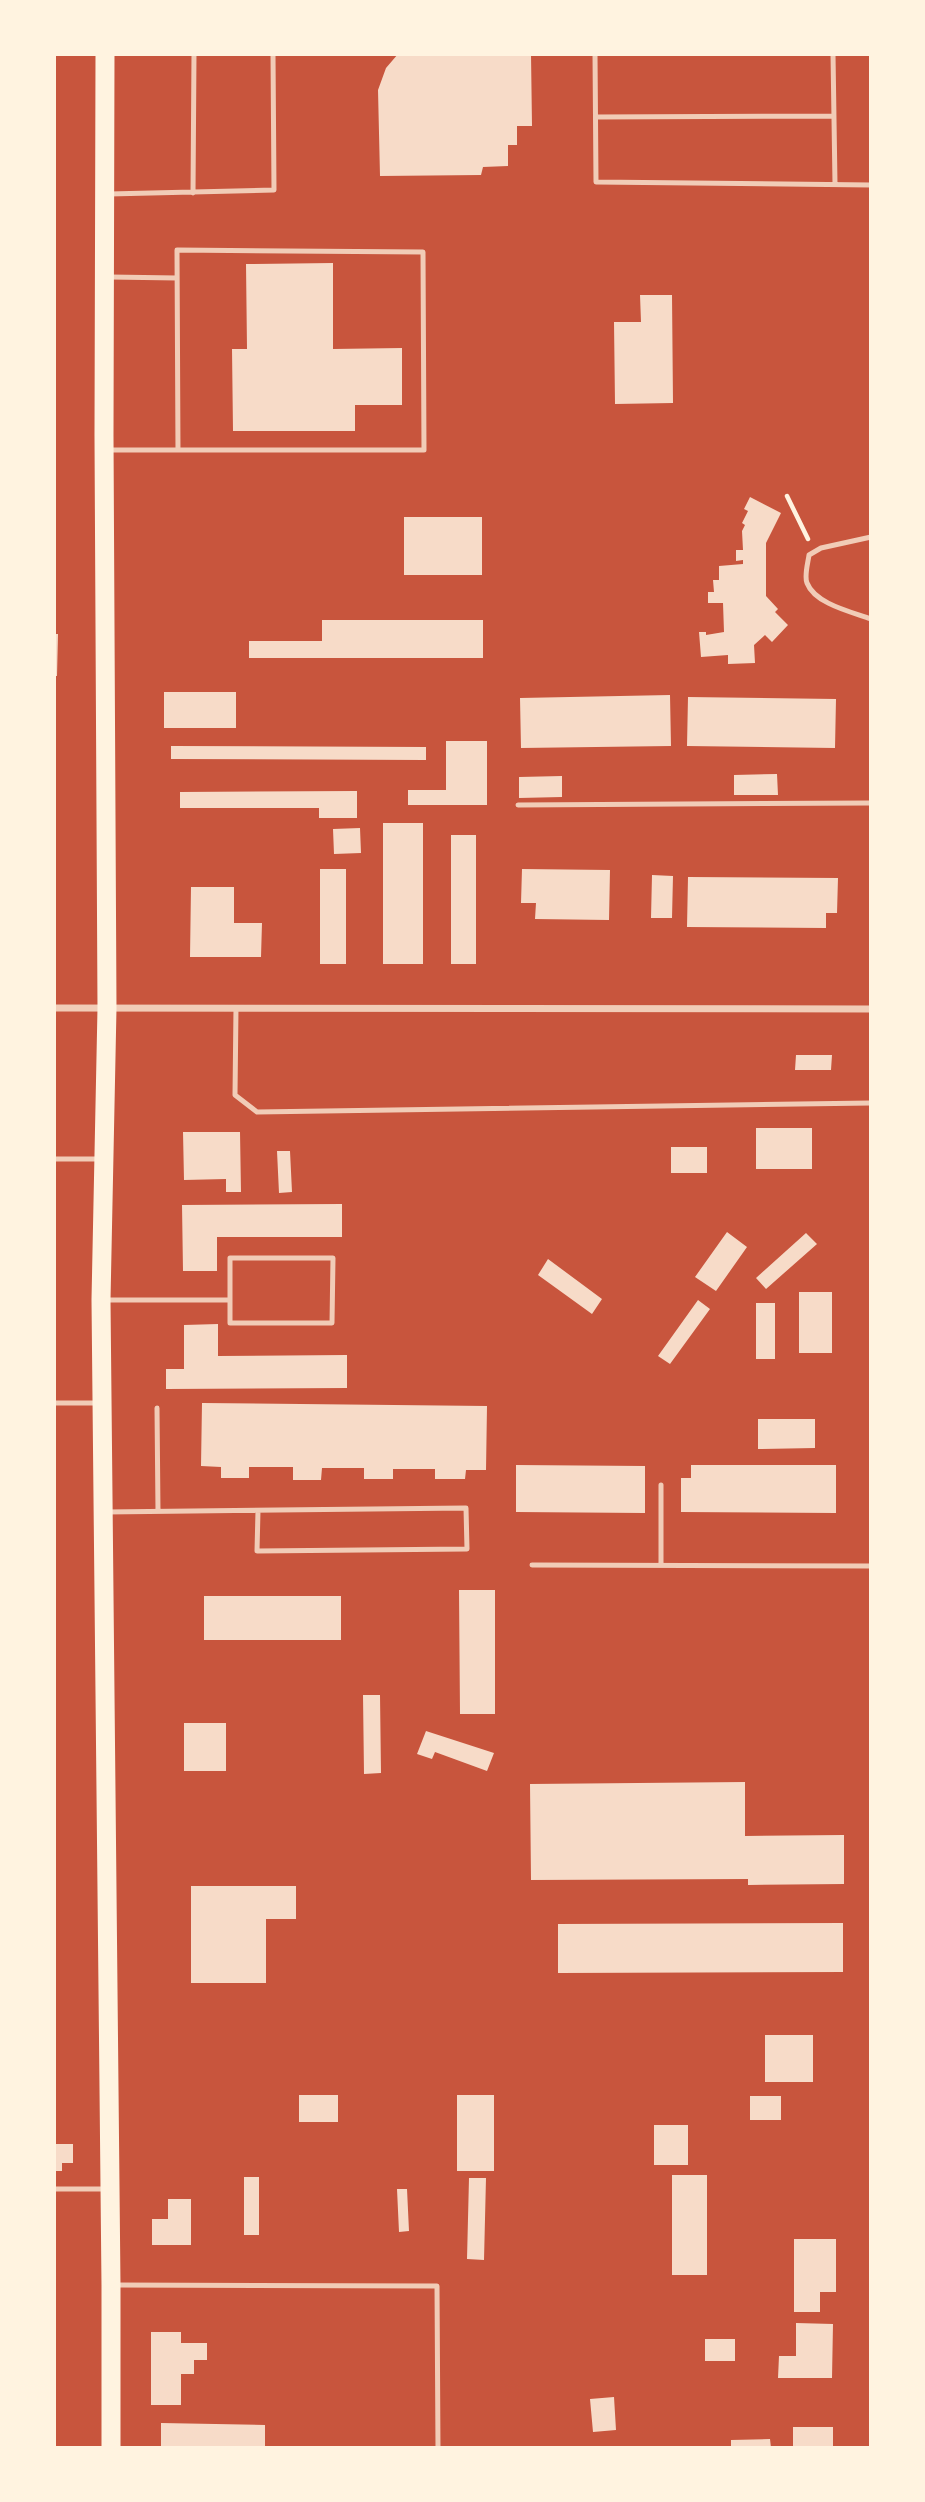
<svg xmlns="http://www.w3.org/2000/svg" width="925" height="2502" font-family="'Archivo Narrow',sans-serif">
<rect width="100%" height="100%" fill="#c8553d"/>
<path fill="#f7dbc8" d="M 398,54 L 531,54 L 532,126 L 517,126 L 517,145 L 508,145 L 508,166 L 483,167 L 481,175 L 380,176 L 378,90 L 386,68 Z
M 333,263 L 333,349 L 402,348 L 402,405 L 355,405 L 355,431 L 233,431 L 232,349 L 247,349 L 246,264 Z
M 640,295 L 672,295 L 673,403 L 615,404 L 614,322 L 641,322 Z
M 750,497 L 781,513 L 766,543 L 766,596 L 778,609 L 775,612 L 788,625 L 772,642 L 765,635 L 754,645 L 755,663 L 728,664 L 728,655 L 701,657 L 699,632 L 706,632 L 706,635 L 724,632 L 723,603 L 708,603 L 708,592 L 714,592 L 713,580 L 719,580 L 719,566 L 743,564 L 743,560 L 736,561 L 736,550 L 743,550 L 742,531 L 745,525 L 742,523 L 748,511 L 744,509 Z
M 404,517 L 482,517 L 482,575 L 404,575 Z
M 322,620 L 483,620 L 483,658 L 249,658 L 249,641 L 322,641 Z
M 54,634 L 58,634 L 57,676 L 54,676 Z
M 164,692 L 236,692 L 236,728 L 164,728 Z
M 670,695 L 671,746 L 521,748 L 520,698 Z
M 688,697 L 836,699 L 835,748 L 687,746 Z
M 446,741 L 487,741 L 487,805 L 408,805 L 408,790 L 446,790 Z
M 171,746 L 426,747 L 426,760 L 171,759 Z
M 777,774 L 778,795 L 734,795 L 734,775 Z
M 562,776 L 562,797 L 519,798 L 519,777 Z
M 357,791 L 357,818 L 319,818 L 319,808 L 180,808 L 180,792 Z
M 383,823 L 423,823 L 423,964 L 383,964 Z
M 360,828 L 361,853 L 334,854 L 333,829 Z
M 451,835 L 476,835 L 476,964 L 451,964 Z
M 320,869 L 346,869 L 346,964 L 320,964 Z
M 522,869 L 610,870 L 609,920 L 535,919 L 536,903 L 521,903 Z
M 652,875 L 673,876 L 672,918 L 651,918 Z
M 688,877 L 838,878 L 837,913 L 826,913 L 826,928 L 687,927 Z
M 191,887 L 234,887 L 234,923 L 262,923 L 261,957 L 190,957 Z
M 796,1055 L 832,1055 L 831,1070 L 795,1070 Z
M 756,1128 L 812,1128 L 812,1169 L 756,1169 Z
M 183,1132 L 240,1132 L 241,1192 L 226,1192 L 226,1179 L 184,1180 Z
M 671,1147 L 707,1147 L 707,1173 L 671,1173 Z
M 277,1151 L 290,1151 L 292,1192 L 279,1193 Z
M 342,1204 L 342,1237 L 217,1237 L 217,1271 L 183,1271 L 182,1205 Z
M 727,1232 L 747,1247 L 716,1291 L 695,1277 Z
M 806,1233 L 817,1244 L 766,1289 L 756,1278 Z
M 548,1259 L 602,1299 L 592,1314 L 538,1275 Z
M 799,1292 L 832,1292 L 832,1353 L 799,1353 Z
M 698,1300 L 710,1309 L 670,1364 L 658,1356 Z
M 756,1303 L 775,1303 L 775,1359 L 756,1359 Z
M 218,1324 L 218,1356 L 347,1355 L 347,1388 L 166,1389 L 166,1369 L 184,1369 L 184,1325 Z
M 202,1403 L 487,1406 L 486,1470 L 466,1470 L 465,1479 L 435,1479 L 435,1469 L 393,1469 L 393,1479 L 364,1479 L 364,1468 L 322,1468 L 321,1480 L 293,1480 L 293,1467 L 249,1467 L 249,1478 L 221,1478 L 221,1467 L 201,1466 Z
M 758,1419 L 815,1419 L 815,1448 L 758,1449 Z
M 516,1465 L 645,1466 L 645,1513 L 516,1512 Z
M 691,1465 L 836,1465 L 836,1513 L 681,1512 L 681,1478 L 691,1478 Z
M 459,1590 L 495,1590 L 495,1714 L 460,1714 Z
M 204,1596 L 341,1596 L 341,1640 L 204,1640 Z
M 363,1695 L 380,1695 L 381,1773 L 364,1774 Z
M 184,1723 L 226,1723 L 226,1771 L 184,1771 Z
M 426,1731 L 494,1753 L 487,1771 L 435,1752 L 432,1759 L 417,1754 Z
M 745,1782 L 745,1836 L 844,1835 L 844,1884 L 748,1885 L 748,1879 L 531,1880 L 530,1784 Z
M 191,1886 L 296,1886 L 296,1919 L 266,1919 L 266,1983 L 191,1983 Z
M 843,1923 L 843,1972 L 558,1973 L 558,1924 Z
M 765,2035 L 813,2035 L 813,2082 L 765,2082 Z
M 299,2095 L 338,2095 L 338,2122 L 299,2122 Z
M 457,2095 L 494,2095 L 494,2171 L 457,2171 Z
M 750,2096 L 781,2096 L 781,2120 L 750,2120 Z
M 654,2125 L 688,2125 L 688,2165 L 654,2165 Z
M 54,2144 L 73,2144 L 73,2163 L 62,2163 L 62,2171 L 54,2171 Z
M 672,2175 L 707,2175 L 707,2275 L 672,2275 Z
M 244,2177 L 259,2177 L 259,2235 L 244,2235 Z
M 469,2178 L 486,2178 L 484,2260 L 467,2259 Z
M 397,2189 L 407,2189 L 409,2231 L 399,2232 Z
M 168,2199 L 191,2199 L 191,2245 L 152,2245 L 152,2219 L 168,2219 Z
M 794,2239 L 836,2239 L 836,2292 L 820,2292 L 820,2312 L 794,2312 Z
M 796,2323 L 833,2324 L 832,2378 L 778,2378 L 779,2356 L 796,2356 Z
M 151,2332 L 181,2332 L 181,2343 L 207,2343 L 207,2360 L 194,2360 L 194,2374 L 181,2374 L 181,2405 L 151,2405 Z
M 705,2339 L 735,2339 L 735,2361 L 705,2361 Z
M 614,2397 L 616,2430 L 593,2432 L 590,2399 Z
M 161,2423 L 265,2425 L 265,2448 L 161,2448 Z
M 793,2427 L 833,2427 L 833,2448 L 793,2448 Z
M 770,2439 L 771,2448 L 731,2448 L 731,2440 Z"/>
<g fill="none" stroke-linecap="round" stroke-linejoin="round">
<path stroke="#fff3e0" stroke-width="4.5" d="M 787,496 L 808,539"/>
<path stroke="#f1ccb7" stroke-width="5" d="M 595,54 L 596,182 L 871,185
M 833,54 L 835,184
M 596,117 L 834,116
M 193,193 L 194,54
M 109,194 L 274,190 L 273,54
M 110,277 L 177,278
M 107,450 L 424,450 L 423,252 L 177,250 L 178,450
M 871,537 L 821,548 L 809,555 C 808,563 804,576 807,583 C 815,604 852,612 871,619
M 518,805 L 871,803
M 236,1008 L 235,1095 L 257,1112 L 871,1103
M 54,1159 L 101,1159
M 104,1300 L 230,1300 L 230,1323 L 332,1323 L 333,1258 L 230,1258 L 230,1300
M 54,1403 L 97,1403
M 157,1408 L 158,1511
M 106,1512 L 466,1508 L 467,1549 L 257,1551 L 258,1511
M 532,1565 L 871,1566
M 661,1565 L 661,1485
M 54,2189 L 107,2189
M 115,2285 L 437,2286 L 438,2448"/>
<path stroke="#f1ccb7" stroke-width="7" d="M 54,1008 L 871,1009"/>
<path stroke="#fff3e0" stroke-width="19" d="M 105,54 L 104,436 L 107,1008 L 101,1300 L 111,2285 L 111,2448"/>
</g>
<rect width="925" height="2502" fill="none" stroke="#fff3e0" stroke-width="112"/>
</svg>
